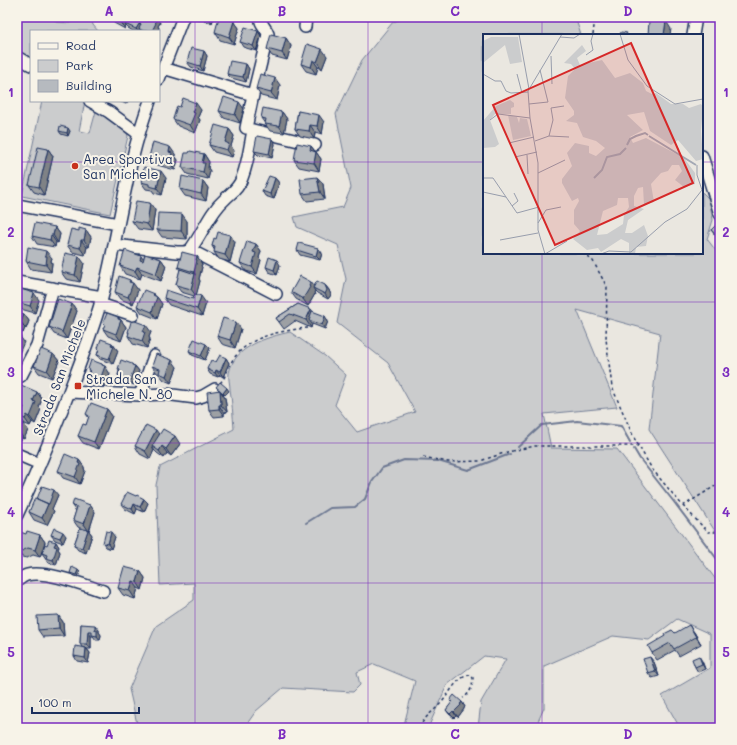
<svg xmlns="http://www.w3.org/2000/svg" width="737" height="745" font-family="Mali,sans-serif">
<rect width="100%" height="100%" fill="#eae7e0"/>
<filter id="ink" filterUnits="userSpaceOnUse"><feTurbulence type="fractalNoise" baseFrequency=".025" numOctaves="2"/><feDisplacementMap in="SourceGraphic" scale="8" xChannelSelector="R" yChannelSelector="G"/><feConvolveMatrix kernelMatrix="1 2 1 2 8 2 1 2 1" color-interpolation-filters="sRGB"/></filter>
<g filter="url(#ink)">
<path fill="#cbcccd" stroke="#737e96" d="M 17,17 L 52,17 L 56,22 L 70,23 L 74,17 L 89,17 L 91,18 L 93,25 L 98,31 L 31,31 L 31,62 L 17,54 Z
M 407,17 L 575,17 L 581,35 L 484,35 L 484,253 L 702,253 L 702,192 L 709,199 L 713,220 L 707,239 L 720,256 L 720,530 L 715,531 L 649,429 L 660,333 L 577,310 L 617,407 L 544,414 L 551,448 L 617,449 L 720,585 L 720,728 L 680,728 L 662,696 L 710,668 L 710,634 L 677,619 L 649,640 L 613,636 L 544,666 L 544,708 L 535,728 L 478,728 L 481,702 L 506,659 L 484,656 L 447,685 L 428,728 L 399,728 L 404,725 L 415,681 L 374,664 L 357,672 L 360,685 L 353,692 L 283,688 L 256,711 L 244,728 L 138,728 L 129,689 L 156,626 L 194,600 L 194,583 L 160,585 L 156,485 L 160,467 L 234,429 C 233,415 232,402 230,389 C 230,384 228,378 229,373 C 234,346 268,337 290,332 L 325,356 L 346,375 L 335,405 L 357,432 L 415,412 L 388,363 L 337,323 L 346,279 L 338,245 L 297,227 L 294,217 L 343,207 L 351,188 L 336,114 L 362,60 L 393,22 Z
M 42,101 L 85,101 L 79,131 L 90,133 L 96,111 L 106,115 L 127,133 L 128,136 L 110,214 L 22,196 Z"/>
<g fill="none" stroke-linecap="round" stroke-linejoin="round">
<path stroke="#6d7892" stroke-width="2" d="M 518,447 L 542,425 L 577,421 L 621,426 L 630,442
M 634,449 L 640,459 L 674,502 L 720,563
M 306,523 L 330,508 L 355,507 L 365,499 L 372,482 L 382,468 L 404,460 L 438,461 L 468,470 L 510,454"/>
<defs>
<path id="minor" d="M 305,27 L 306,17
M 693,35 L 696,17
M 17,57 L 31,65
M 163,68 L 253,95 L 268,34 C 266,27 259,24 261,17
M 159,79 L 183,17
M 90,101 L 109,112 L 139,134
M 246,128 L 253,95
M 702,156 L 720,214
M 17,205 L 118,224
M 114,245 L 177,252 L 185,252 L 190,250 C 203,233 209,213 225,199 C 232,192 239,188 242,178 C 248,163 250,146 253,130 L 315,145
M 190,250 L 276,294
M 17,282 L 102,297
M 100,304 L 133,315
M 21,376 L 37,345 L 53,288
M 69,392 L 140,395 L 165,394 L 196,398 L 203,396 L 215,389
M 140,395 L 154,356
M 19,455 L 40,464
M 17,515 C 36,475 53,433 69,392 C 81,361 93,330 102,298 C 119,233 126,164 150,101
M 17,581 C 20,579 23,576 27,575 C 46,570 84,585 103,591"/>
</defs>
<use href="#minor" stroke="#1b2f5e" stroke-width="14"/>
<path stroke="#1b2f5e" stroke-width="1.5" stroke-dasharray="3 3" stroke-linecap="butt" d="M 593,35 L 595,17
M 583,253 L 593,261 L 607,287 L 606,339 L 612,387 L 634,438 L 652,469 L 683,506 L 708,532 L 720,532
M 220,383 C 227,376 228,366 234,358 C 251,335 281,331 307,328
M 423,457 L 448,462 L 480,461 L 507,452 L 535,446 L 638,446
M 683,506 L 720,483
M 419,728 C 426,715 433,712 442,702 C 449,694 458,675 471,675 L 473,678 C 473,686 470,694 463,698"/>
<use href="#minor" stroke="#f7f3e8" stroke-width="11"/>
</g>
<path fill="#9da0a4" stroke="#1b2f5e" d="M 192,17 L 214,17 L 212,23 Z
M 312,17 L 329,17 L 327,21 L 320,18 L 319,21 L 313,18 Z
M 110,18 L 157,18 L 160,23 L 158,26 L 159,28 L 158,31 L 133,31 L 128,28 L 126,26 L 125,29 L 114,23 Z
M 234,21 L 239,28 L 234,44 L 220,40 L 215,32 Z
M 258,31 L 261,36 L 256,51 L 243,47 L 240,42 Z
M 286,38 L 291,46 L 287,60 L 272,56 L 267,49 Z
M 204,51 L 207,56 L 203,71 L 191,67 L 187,62 Z
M 327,56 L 322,69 L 318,67 L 316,74 L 306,71 L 301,64 Z
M 246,64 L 249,69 L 246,82 L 231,78 L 227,74 Z
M 280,85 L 277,100 L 261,96 L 256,89 Z
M 119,101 L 128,101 L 126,104 Z
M 180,107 L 201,110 L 198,117 L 200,120 L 195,133 L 178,126 L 173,119 Z
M 244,109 L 240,123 L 224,118 L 219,111 Z
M 298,111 L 324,122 L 322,134 L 315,132 L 314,139 L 300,136 L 295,129 Z
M 282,112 L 287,119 L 284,133 L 270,131 L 261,118 Z
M 229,129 L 234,136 L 231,146 L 234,151 L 232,157 L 214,152 L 209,145 Z
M 59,131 L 70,131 L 68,136 L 61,134 Z
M 272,139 L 275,144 L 272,158 L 258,155 L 254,151 Z
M 311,146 L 315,151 L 316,152 L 321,159 L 319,171 L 299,167 L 294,160 Z
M 48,149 L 53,156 L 44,195 L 34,192 L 29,185 Z
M 189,153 L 204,154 L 209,162 L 208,168 L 210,171 L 208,179 L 187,174 L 182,167 Z
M 175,154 L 175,156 L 178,160 L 175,170 L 154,164 L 149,157 Z
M 317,177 L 323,184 L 325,199 L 307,201 L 302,194 Z
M 166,178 L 162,195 L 154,193 L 152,190 L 146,189 L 141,182 Z
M 275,178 L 279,183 L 274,199 L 265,196 L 262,191 Z
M 203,181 L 208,188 L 206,201 L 185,196 L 180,189 Z
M 155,210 L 152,231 L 138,229 L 132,221 Z
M 187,221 L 187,239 L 162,237 L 157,230 Z
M 55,227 L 60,234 L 58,243 L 56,242 L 55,247 L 37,244 L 32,236 Z
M 720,227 L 720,240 L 715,235 L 711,230 Z
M 86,230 L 91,237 L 89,247 L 87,247 L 85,255 L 72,252 L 67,245 Z
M 230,235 L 235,242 L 230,262 L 219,259 L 214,252 L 215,251 L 212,246 L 216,239 Z
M 256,244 L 261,251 L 259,258 L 261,260 L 257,274 L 246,271 L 240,263 Z
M 318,248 L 322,253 L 320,260 L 300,255 L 297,250 Z
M 197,256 L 202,264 L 201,266 L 202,267 L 199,279 L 200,281 L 196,295 L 206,303 L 202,316 L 169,305 L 164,298 L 193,299 L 194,296 L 181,292 L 176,285 L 180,270 L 178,267 Z
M 52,258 L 51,261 L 52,263 L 51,272 L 31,269 L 26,261 Z
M 144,259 L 161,259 L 166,266 L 161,281 L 142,274 L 140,279 L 125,274 L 120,266 Z
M 84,263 L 80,282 L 66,279 L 61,272 Z
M 280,265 L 277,275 L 269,272 L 266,267 Z
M 131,282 L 138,290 L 133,304 L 120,299 L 115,292 Z
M 325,285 L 329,290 L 331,295 L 328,299 L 317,293 L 315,291 L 314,293 L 315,294 L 308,306 L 296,299 L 291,292 Z
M 17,288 L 39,300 L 35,313 L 17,308 Z
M 157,297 L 162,304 L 157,319 L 142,313 L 137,306 Z
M 72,304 L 77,311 L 67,339 L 54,334 L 49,327 Z
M 298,304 L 312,311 L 328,321 L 325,329 L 312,324 L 311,328 L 295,321 L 284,329 L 276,318 Z
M 17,312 L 24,314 L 29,321 L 26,329 L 25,328 L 23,333 L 17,331 Z
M 120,319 L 126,327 L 121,341 L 108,336 L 103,329 L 105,325 L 103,323 Z
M 241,329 L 235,348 L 222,344 L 217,336 Z
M 128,332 L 151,332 L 149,337 L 150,339 L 147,348 L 133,344 L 128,336 L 129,334 Z
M 112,343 L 118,351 L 113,364 L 100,359 L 97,355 L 99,350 L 98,348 Z
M 206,344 L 210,348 L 205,360 L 192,355 L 189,351 Z
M 53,354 L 59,361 L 52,378 L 39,373 L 34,366 Z
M 226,358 L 229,363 L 223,377 L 220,375 L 218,377 L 210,374 L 207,369 L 216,362 Z
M 102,364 L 110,374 L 105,387 L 93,383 L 88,376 L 89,371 L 88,369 Z
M 134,366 L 135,366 L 139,371 L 134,385 L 121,380 L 118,375 L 119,371 L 118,369 Z
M 152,366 L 177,367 L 171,383 L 164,380 L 159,374 L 157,373 Z
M 216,387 L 229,391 L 225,395 L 221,392 L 225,398 L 227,412 L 224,413 L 224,416 L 214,417 L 209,410 L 219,390 Z
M 37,392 L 42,399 L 39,407 L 41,409 L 35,424 L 32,422 L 30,426 L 25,424 L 20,417 L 23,410 L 19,405 L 19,404 L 17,400 L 17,394 Z
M 107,409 L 112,416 L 99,449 L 83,443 L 78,436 L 86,425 L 89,418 L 86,414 Z
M 17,419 L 23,423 L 28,430 L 24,439 L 22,438 L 20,441 L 17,440 Z
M 159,435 L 180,444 L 171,456 L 167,453 L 164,458 L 157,453 L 154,450 L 150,459 L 140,454 L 135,446 Z
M 79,460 L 84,467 L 84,468 L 85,471 L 80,484 L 63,478 L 58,471 Z
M 58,495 L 52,509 L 54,511 L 47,525 L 34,520 L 29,512 L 37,499 Z
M 136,496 L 144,499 L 148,503 L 144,512 L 137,509 L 135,514 L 125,509 L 121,504 Z
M 90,505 L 95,512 L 89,531 L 92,535 L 86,553 L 78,550 L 74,545 L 80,528 L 78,527 L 73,520 L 76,511 L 72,506 Z
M 40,535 L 45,542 L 40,557 L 33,555 L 27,558 L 22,557 L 17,550 L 17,542 Z
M 51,535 L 66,536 L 63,543 L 55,540 Z
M 115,537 L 111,549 L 106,547 L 103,543 Z
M 56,542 L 59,547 L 58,549 L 60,552 L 56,565 L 49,563 L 42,553 L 47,545 Z
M 140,571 L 145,578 L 142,590 L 138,588 L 135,599 L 123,595 L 118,588 Z
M 80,572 L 78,577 L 72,575 L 70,573 Z
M 58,615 L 63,622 L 64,636 L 43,637 L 38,630 Z
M 81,624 L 99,630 L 99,632 L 101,635 L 100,640 L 96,640 L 93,636 L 91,636 L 91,649 L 87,649 L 90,653 L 88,663 L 77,661 L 74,656 L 82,647 L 80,644 Z
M 672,630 L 675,633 L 694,632 L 701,644 L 679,656 L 675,650 L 657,660 L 652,653 L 665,636 Z
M 702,661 L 705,669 L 698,672 L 695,667 Z
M 654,662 L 659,676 L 652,678 L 648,673 Z
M 450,700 L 462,702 L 465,707 L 464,708 L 464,709 L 458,717 L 456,716 L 454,718 L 449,714 L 446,710 L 452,703 Z"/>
<path fill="#7f8286" stroke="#1b2f5e" d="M 125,17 L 130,17 L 127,19 L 126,19 L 128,22 L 125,24 L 126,26 L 125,29 L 122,24 Z
M 208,17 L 214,17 L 212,23 Z
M 316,17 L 320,17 L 320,18 L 319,21 Z
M 324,17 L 329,17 L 327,21 Z
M 157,18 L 160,23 L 158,26 L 159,28 L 158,31 L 152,31 Z
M 234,21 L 239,28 L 234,44 L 229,37 Z
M 666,21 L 671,29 L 670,35 L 664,35 Z
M 139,24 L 143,28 L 139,29 L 141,31 L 138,31 L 136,29 Z
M 258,31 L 261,36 L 256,51 L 253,46 Z
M 286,38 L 291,46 L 287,60 L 282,53 Z
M 322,49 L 327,56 L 322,69 L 317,62 Z
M 204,51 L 207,56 L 203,71 L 200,66 Z
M 313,60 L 318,67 L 316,74 L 311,67 Z
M 246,64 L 249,69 L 246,82 L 243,77 Z
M 275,78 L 280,85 L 277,100 L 271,93 Z
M 124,101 L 128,101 L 126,104 Z
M 239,102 L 244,109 L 240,123 L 235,115 Z
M 196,103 L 201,110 L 198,117 L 200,120 L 195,133 L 190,125 L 192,112 Z
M 282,112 L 287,119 L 284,133 L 279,126 Z
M 319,115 L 324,122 L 322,134 L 317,126 Z
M 310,125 L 315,132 L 314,139 L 309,131 Z
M 68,128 L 70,131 L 68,136 L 67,133 Z
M 229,129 L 234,136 L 231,146 L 234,151 L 232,157 L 227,150 L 225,142 Z
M 272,139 L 275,144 L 272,158 L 269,154 Z
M 311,146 L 316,153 L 310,150 Z
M 170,147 L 175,154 L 175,156 L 178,160 L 175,170 L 170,163 L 169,152 Z
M 48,149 L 53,156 L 44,195 L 39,187 Z
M 316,152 L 321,159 L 319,171 L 314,163 Z
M 204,154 L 209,162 L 208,168 L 210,171 L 208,179 L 203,172 L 202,163 Z
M 161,171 L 166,178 L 162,195 L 157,188 Z
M 317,177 L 323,184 L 325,199 L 320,192 Z
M 275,178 L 279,183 L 274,199 L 270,194 Z
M 203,181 L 208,188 L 206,201 L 201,194 Z
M 150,203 L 155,210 L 152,231 L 147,224 Z
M 182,214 L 187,221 L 187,239 L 181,231 Z
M 55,227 L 60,234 L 58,243 L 53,235 Z
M 86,230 L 91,237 L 89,247 L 84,240 Z
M 17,232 L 21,237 L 17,254 Z
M 51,235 L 56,242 L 55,247 L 50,240 Z
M 230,235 L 235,242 L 230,262 L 225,255 Z
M 81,240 L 87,247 L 85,255 L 80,248 Z
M 256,244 L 261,251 L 259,258 L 261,260 L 257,274 L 252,267 L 253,252 Z
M 318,248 L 322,253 L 320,260 L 316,256 Z
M 46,251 L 52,258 L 51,261 L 52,263 L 51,272 L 46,265 L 45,256 Z
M 79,256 L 84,263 L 80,282 L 75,275 Z
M 141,256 L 146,263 L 140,260 Z
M 197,256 L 202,264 L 201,266 L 202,267 L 199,279 L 200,281 L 196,296 L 191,289 L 195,274 L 194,272 Z
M 161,259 L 166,266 L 161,281 L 156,274 Z
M 277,260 L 280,265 L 277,275 L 274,270 Z
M 137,267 L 142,274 L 140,279 L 135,271 Z
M 130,280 L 132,284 L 133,283 L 138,290 L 133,304 L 128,297 Z
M 311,282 L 316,289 L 313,288 L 315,291 L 314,293 L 315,294 L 308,306 L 303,299 Z
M 325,285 L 329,290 L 331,295 L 328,299 L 325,294 Z
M 34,293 L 39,300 L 35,313 L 30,306 Z
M 154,294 L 157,298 L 157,297 L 162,304 L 157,319 L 152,312 Z
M 201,296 L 206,303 L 202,316 L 197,309 Z
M 72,304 L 77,311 L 67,339 L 62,332 Z
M 311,309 L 316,316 L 309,320 L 312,324 L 311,328 L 306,320 Z
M 24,314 L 29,321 L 26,329 L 21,322 Z
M 325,316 L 328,321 L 325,329 L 322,325 Z
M 118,317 L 121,321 L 121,320 L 126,327 L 121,341 L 116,334 Z
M 20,321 L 25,328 L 23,333 L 18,326 Z
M 236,322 L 241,329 L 235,348 L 230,340 Z
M 146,325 L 151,332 L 149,337 L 150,339 L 147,348 L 142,341 L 143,331 Z
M 19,335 L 24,342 L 18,356 L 17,354 L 17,340 Z
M 112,343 L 118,351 L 113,364 L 109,359 Z
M 206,344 L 210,348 L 205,360 L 201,356 Z
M 53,354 L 59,361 L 52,378 L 47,371 Z
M 226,358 L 229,363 L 223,377 L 220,372 Z
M 172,360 L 177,367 L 171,383 L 166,376 Z
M 102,364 L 105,367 L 105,366 L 110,374 L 105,387 L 100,380 Z
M 132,364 L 135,368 L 135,366 L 139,371 L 134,385 L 130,380 Z
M 216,370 L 220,375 L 218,377 L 215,373 Z
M 227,388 L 229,391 L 225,395 L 223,393 Z
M 220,390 L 225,398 L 227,412 L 221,405 Z
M 37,392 L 42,399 L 39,407 L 41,409 L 35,424 L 30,417 L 33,401 Z
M 219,405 L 224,413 L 224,416 L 219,409 Z
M 107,409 L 112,416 L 99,449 L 94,442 Z
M 27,415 L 32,422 L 30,426 L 25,419 Z
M 23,423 L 28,430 L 24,439 L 19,432 Z
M 156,430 L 161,437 L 152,446 L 154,450 L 150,459 L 145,451 Z
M 17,431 L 22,438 L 20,441 L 17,437 Z
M 175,436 L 180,444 L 171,456 L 166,449 Z
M 162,446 L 167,453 L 164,458 L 159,451 Z
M 79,460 L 84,467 L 84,468 L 85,471 L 80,484 L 75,477 Z
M 54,490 L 58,495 L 52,509 L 54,511 L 47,525 L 42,518 Z
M 144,499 L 148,503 L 144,512 L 140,507 Z
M 134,504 L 137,509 L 135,514 L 132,509 Z
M 90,505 L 95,512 L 89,531 L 92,535 L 86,553 L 82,548 L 88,530 L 84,524 Z
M 63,532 L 66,536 L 63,543 L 60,538 Z
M 111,532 L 115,537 L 111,549 L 108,544 Z
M 40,535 L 45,542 L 40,557 L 35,550 Z
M 56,542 L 59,547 L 58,549 L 60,552 L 56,565 L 53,560 L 54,546 Z
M 78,570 L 80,572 L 78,577 L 76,575 Z
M 140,571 L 145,578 L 142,590 L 137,582 Z
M 133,581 L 138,588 L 135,599 L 130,591 Z
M 58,615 L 63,622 L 64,636 L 59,628 Z
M 95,625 L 99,630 L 99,632 L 101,635 L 100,640 L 97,636 L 95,630 Z
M 689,625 L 694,632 L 701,644 L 696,637 Z
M 88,631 L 91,636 L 91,649 L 87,644 Z
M 86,648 L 90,653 L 88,663 L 85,658 Z
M 699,656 L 702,661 L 705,669 L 702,664 Z
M 650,657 L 654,662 L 659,676 L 655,671 Z
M 462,702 L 465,707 L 464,708 L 464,709 L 458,717 L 454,712 Z
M 453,711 L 456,716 L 454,718 L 450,714 Z"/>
<path fill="#b6babf" stroke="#1b2f5e" d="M 111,17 L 125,17 L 122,24 L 110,18 Z
M 126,17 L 140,17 L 140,18 L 142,19 L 143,17 L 154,17 L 157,18 L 155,22 L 156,23 L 152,31 L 144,31 L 139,29 L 141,24 L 139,24 L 136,29 L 125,24 L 127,19 L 126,19 Z
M 219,17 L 222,17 L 234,21 L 229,37 L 215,32 Z
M 649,21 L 666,21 L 664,35 L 648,35 Z
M 245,27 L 258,31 L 253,46 L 240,42 Z
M 621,32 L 627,33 L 626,35 L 620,35 Z
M 271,34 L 286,38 L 282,53 L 267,49 Z
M 307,44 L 322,49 L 317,62 L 313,60 L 311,67 L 301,64 Z
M 191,48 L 204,51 L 200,66 L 187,62 Z
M 230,61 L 246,64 L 243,77 L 227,74 Z
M 260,74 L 275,78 L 271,93 L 256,89 Z
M 224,97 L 239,102 L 235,115 L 219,111 Z
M 183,98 L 196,103 L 192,112 L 195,113 L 190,125 L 173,119 L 177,106 L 180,107 Z
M 263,108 L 282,112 L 279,126 L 265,124 L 266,119 L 261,118 Z
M 298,111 L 319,115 L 317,126 L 310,125 L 309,131 L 295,129 Z
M 215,125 L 229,129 L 225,142 L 229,144 L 227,150 L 209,145 Z
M 60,126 L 68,128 L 67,133 L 59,131 Z
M 257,136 L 272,139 L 269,154 L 254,151 Z
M 153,142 L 170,147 L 169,152 L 172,153 L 170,163 L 149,157 Z
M 297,143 L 311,146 L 310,150 L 316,152 L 314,163 L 294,160 Z
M 38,147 L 48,149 L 39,187 L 29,185 Z
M 190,151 L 204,154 L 202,163 L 205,163 L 203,172 L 182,167 L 185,153 L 189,153 Z
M 144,167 L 161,171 L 157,188 L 149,186 L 149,184 L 141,182 Z
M 182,176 L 203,181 L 201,194 L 180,189 Z
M 269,176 L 275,178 L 270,194 L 262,191 Z
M 317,177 L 320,192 L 302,194 L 300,179 Z
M 136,201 L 150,203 L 147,224 L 132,221 Z
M 158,213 L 182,214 L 181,231 L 157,230 Z
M 35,223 L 55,227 L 53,235 L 51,235 L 50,240 L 32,236 Z
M 717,224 L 720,227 L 720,238 L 711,230 Z
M 79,228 L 86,230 L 84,240 L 81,240 L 80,248 L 67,245 L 71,229 L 79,231 Z
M 218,232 L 230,235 L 225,255 L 214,252 L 215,247 L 212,246 L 214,238 L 216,239 Z
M 247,241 L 256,244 L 253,252 L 256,253 L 252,267 L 240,263 Z
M 299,243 L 318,248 L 316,256 L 297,250 Z
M 28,247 L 46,251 L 45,256 L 47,256 L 46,265 L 26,261 Z
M 125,250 L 141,256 L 140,260 L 143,261 L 145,254 L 161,259 L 156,274 L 137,267 L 135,271 L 120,266 Z
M 182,252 L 197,256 L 196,260 L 197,260 L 194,272 L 178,267 Z
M 65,253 L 79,256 L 75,275 L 61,272 Z
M 269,257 L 277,260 L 274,270 L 266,267 Z
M 180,269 L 195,274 L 191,289 L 176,285 Z
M 119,276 L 130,280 L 129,282 L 133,283 L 128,297 L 115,292 Z
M 300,276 L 311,282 L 309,286 L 310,287 L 303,299 L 291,292 Z
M 317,281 L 325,285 L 327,290 L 325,294 L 313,288 Z
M 17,288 L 34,293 L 30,306 L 17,302 Z
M 144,290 L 154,294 L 153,295 L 157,297 L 152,312 L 137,306 Z
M 166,290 L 193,299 L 195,294 L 201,296 L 197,309 L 164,298 Z
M 58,299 L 72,304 L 62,332 L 49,327 Z
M 298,304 L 311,309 L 306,320 L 290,314 L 279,322 L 276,318 Z
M 312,311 L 325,316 L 322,325 L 309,320 Z
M 17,312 L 24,314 L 21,322 L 20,321 L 18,326 L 17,325 Z
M 107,313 L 118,317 L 118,319 L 121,320 L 116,334 L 103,329 L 105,324 L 103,323 Z
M 223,318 L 236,322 L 230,340 L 217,336 Z
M 135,321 L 146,325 L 143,331 L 145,332 L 142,341 L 128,336 L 129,332 L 128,332 L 131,322 Z
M 17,334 L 19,335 L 17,340 Z
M 101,339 L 112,343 L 111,345 L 114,346 L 109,359 L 97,355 L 99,349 L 98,348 Z
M 194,339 L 206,344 L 201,356 L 189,351 Z
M 41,349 L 53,354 L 47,371 L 34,366 Z
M 156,354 L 172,360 L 166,376 L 159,373 L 160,369 L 152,366 Z
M 220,355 L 226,358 L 220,372 L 216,370 L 215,373 L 207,369 L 211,360 L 216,362 Z
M 91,360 L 102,364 L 102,365 L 105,366 L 100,380 L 88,376 L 90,370 L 88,369 Z
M 121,360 L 132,364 L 132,365 L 135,366 L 130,380 L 118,375 L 120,370 L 118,369 Z
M 220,382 L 227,388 L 223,393 L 216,387 Z
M 21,385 L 37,392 L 33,401 L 36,402 L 30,417 L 27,415 L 25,419 L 20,417 L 24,407 L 19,405 L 21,400 L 17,399 L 17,394 Z
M 220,390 L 221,405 L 219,405 L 219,409 L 209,410 L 207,392 Z
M 91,403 L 107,409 L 94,442 L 78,436 L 83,424 L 86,425 L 89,416 L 86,414 Z
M 17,419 L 23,423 L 19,432 L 17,431 Z
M 146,425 L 156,430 L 145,451 L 135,446 Z
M 163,429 L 175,436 L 166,449 L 162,446 L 159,451 L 152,446 Z
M 65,454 L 79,460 L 78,463 L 80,464 L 75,477 L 58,471 Z
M 42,486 L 54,490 L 49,504 L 37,499 Z
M 127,492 L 136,496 L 137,495 L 144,499 L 140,507 L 134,504 L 132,509 L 121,504 Z
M 35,498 L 48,504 L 42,518 L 29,512 Z
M 74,499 L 90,505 L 84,524 L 73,520 L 77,507 L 72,506 Z
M 54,528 L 63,532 L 60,538 L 51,535 Z
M 80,528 L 88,530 L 82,548 L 74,545 Z
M 27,531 L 40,535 L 35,550 L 28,548 L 22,551 L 17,550 L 18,546 L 17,545 L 17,542 L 20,532 L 26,534 Z
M 106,531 L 111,532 L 108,544 L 103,543 Z
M 49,540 L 56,542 L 54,546 L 57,547 L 53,560 L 46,558 L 47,555 L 42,553 L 45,544 L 47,545 Z
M 72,567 L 78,570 L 76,575 L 70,573 Z
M 124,567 L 140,571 L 137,582 L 133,581 L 130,591 L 118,588 Z
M 58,615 L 59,628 L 38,630 L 37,616 Z
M 81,624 L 95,625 L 95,630 L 97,630 L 97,636 L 92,635 L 92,631 L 88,631 L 87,644 L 80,644 Z
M 689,625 L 696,637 L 674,649 L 670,643 L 652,653 L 648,646 L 665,636 L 664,634 L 672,630 L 675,633 Z
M 75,646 L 86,648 L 85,658 L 74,656 Z
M 699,656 L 702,664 L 695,667 L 692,659 Z
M 650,657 L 655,671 L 648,673 L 643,659 Z
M 454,695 L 462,702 L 460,704 L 461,705 L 454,712 L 453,711 L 450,714 L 446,710 L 452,702 L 450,700 Z"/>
</g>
<path fill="none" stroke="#7b2cbf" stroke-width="1" stroke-opacity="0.55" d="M 195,17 L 195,728M 368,17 L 368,728M 542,17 L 542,35M 17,162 L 484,162M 702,162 L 720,162M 542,253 L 542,728M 17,302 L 720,302M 17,443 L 720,443M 17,583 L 720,583"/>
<g fill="#c8321e" stroke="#f7f3e8" stroke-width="1.5">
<circle cx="75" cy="166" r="4"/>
<rect x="74" y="382" width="8" height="8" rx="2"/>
</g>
<g text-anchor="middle" stroke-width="4" stroke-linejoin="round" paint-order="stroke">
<g font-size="13" fill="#1b2f5e" stroke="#f7f3e8" text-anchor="start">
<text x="83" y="164">Area Sportiva<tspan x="83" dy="15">San Michele</tspan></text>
<text x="86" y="384">Strada San<tspan x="86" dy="15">Michele N. 80</tspan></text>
</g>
<g font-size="13" fill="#1b2f5e" stroke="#f7f3e8">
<text transform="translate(59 377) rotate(-69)" y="5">Strada San Michele</text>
</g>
</g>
<g transform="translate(483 34)">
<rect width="220" height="220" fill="#eae7e0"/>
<path d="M 8,3 L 35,3 L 39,28 L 27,30 L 22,11 L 0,29 L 0,7 ZM 99,11 L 103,17 L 94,24 L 97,31 L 119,26 L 132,44 L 147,39 L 160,49 L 163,57 L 169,60 L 173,59 L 188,70 L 200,70 L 206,74 L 218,70 L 220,73 L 218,97 L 220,125 L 213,127 L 195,106 L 188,111 L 167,97 L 161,78 L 144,81 L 160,96 L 147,103 L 150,109 L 163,104 L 201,124 L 212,139 L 212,150 L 201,153 L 192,146 L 199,137 L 196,131 L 189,131 L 185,137 L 178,139 L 168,150 L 171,168 L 161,171 L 160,153 L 155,154 L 151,162 L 151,172 L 161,175 L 145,186 L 142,199 L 149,199 L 161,191 L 165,202 L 163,212 L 153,213 L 152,220 L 146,220 L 146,209 L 138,205 L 118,218 L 115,214 L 104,216 L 90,205 L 97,197 L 91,190 L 91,176 L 96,167 L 95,164 L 89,167 L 79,149 L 79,145 L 89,132 L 84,119 L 92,109 L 106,112 L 106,119 L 113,122 L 122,114 L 113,107 L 100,103 L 94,89 L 83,87 L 91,81 L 91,77 L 82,64 L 85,42 L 92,35 L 88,30 L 81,29 ZM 135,164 L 145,164 L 146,173 L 141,181 L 140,190 L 124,200 L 114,201 L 120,177 L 134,171 ZM 27,66 L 31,69 L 31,73 L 28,74 L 28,80 L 12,80 L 7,86 L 16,110 L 12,113 L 0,114 L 0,87 L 13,72 ZM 25,81 L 34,83 L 36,89 L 37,84 L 44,85 L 48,102 L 30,106 Z" fill="#cbcccd" fill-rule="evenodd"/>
<path fill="none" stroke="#a3a8b4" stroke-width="2" d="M 166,102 L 213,131M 144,111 L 147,105 L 153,102 L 162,99 L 165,101M 111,144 L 119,136 L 124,123 L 137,120 L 143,114"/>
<path fill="none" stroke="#979dac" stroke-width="1" d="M 36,0 L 46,55M 137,0 L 145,26 L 164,52 L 192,70 L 220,65M 77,3 L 91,4 L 97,0M 103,21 L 110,16 L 108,7 L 110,0M 68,22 L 69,50M 0,40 L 12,47 L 18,47 L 23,57 L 28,59 L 45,58M 34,40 L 39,59M 46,70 L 65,68 L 57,36M 7,86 L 15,80 L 47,84M 66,102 L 86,103M 52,107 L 66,102 L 70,86 L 68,74 L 81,72M 26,109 L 51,103M 44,121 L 45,140M 32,123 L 54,118M 55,139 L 82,126M 0,144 L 10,144 L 34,179 L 56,173M 0,158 L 23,163M 29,172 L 35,167 L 31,159M 55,189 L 63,176 L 78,173M 17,206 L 55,199M 62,220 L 55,196 L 55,129 L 47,84 L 45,57 L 79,0M 62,220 L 84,207M 118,220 L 126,217 L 148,218 L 182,188 L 204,175 L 219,156 L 214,141 L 214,131"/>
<path fill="#d62828" fill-opacity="0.15" stroke="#d62828" stroke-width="2" d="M 148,9 L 210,149 L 72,211 L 10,71 Z"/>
<rect width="220" height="220" fill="none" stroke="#1b2f5e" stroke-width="2"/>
</g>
<rect width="737" height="745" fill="none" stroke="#f7f3e8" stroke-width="44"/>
<rect x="30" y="30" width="130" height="72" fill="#f7f3e8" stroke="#9fa5b1"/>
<rect x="38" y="43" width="20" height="6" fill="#f7f3e8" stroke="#9fa5b1"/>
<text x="66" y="50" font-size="12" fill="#1b2f5e">Road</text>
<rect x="38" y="60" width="20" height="12" fill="#cbcccd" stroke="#9fa5b1"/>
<text x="66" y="70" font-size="12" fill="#1b2f5e">Park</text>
<rect x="38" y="80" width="20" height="12" fill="#b6babf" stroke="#9fa5b1"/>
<text x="66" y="90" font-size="12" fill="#1b2f5e">Building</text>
<path d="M32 707v6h107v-6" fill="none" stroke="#1b2f5e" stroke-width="2"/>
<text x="38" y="707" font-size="12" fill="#1b2f5e" stroke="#f7f3e8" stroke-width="3" paint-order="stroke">100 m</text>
<rect x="22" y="22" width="693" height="701" fill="none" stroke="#7b2cbf" stroke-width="1.5"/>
<g font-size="13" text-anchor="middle" font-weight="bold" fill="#7b2cbf">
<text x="109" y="16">A</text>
<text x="282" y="16">B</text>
<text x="455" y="16">C</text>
<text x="628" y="16">D</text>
<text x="11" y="97">1</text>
<text x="726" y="97">1</text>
<text x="11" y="237">2</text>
<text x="726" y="237">2</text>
<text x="11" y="377">3</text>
<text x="726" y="377">3</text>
<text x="11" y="517">4</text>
<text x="726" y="517">4</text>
<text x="11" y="657">5</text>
<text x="726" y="657">5</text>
<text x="109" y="739">A</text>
<text x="282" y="739">B</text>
<text x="455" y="739">C</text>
<text x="628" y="739">D</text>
</g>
</svg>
